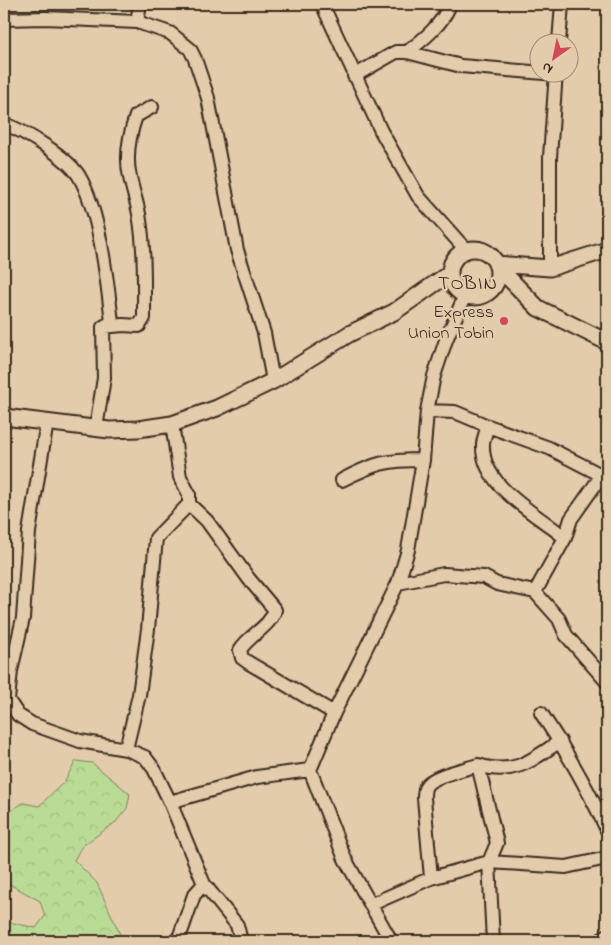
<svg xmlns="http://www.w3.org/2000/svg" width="611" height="945" font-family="'Indie Flower',sans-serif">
<defs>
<pattern id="forest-crowns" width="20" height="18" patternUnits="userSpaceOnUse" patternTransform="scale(1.25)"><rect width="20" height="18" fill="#badb95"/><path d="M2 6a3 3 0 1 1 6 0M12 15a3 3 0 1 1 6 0" fill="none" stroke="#a1bc80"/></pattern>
</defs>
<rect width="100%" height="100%" fill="#e3ccac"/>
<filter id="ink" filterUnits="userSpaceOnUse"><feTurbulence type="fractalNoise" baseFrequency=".02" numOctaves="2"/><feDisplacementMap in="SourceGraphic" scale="10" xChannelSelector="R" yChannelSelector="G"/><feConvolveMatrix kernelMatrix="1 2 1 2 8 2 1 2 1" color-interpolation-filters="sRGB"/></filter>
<g filter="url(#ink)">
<path fill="url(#forest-crowns)" stroke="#7a825a" d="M 76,761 L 92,763 L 130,794 L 127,808 L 116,822 L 82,846 L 74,860 L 97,883 L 123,941 L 4,941 L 4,921 L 36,928 L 45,916 L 40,901 L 4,881 L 4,819 L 9,812 L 23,803 L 39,806 L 64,782 Z"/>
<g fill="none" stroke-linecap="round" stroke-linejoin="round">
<defs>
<path id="minor" d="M 322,4 L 381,131 L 418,196 L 466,250
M 4,19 L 45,18 L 137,22 L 170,33 L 190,49 L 195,59 L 208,98 L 237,250 L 264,333 L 273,381
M 137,22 L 140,4
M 559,42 L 562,4
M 407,52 C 423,40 443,24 450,4
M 354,76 L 396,52 L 407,52 L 461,66 L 556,74
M 4,124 C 25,131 67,157 79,176 C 100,212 107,280 112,322 L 103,327
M 550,268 L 550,157 L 556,72
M 103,327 L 123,325 L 139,326 L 144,318 C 144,284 145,248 139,214 C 137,202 132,189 130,177 C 125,156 129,136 136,116 L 152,107
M 427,411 L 455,412 L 488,426 L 549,448 L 607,478
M 47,422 L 29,532 L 23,618 L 11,671 L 8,700 L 18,715 L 32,724 L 80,741 L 126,749 L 145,757 L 154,769 L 170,802 L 204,884 L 194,895 L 178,941
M 488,426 C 486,432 483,439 483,445 C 481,487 538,514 565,538
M 96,428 L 104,378 L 103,327
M 342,480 C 375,463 386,460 423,460
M 189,504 L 207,521 L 249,579 L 275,610 C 270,627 249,635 240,650 L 242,658 L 249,663 L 334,713
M 398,583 L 444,574 L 484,577 L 497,584 L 535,592 L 559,619 L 566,635 L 607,682
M 535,592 L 565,538 L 571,519 L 602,475
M 541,713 C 566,750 588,789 607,830
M 126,749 L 139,695 L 148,629 L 156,538 L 189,504 L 189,494 L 180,477 L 172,424
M 170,802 L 257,777 L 310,770
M 431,878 L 424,798 C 424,794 424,789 426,786 C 431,776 466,769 478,765
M 204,884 L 237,925 L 241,941
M 372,904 L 431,878 L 489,862 L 497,843 L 478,765 C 514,776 531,761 560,741
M 391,941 L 345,859 L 310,770 L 334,713 L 398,583 L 408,550 L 423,460 L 427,411 L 434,376 L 446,340 L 465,295
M 493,941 L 489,862 L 566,867 L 607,858
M 600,941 L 607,935"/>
<path id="major" d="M450 273a24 24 0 1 1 48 0a24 24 0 1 1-48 0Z
M 496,264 L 550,268 L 607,250
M 497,266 L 538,308 L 607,342
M 4,417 L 109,430 L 138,429 L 172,424 L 217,408 L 273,381 L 349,334 L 394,312 L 450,273"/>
</defs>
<use href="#minor" stroke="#3b2a1e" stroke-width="16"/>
<use href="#major" stroke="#3b2a1e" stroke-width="19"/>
<use href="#minor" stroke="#e3ccac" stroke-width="12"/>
<use href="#major" stroke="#e3ccac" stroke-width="15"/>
</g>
</g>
<circle fill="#d1495b" stroke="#e3ccac" stroke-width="2" cx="504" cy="321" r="5"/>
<g text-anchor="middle" stroke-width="5" stroke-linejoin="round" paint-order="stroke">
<g font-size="18" fill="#3b2a1e" stroke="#e3ccac" text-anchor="end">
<text x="494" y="317">Express<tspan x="494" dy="21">Union Tobin</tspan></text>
</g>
<g font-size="20" letter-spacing="1" fill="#3b2a1e" stroke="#e3ccac">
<text x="468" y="289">TOBIN</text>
</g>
</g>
<rect width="611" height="945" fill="none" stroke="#e3ccac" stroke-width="20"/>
<rect x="10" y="10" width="591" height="925" fill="none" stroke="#3b2a1e" stroke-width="2" filter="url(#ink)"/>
<g transform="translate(554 58) rotate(213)"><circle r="24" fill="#e3ccac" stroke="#a08b73"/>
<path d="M0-4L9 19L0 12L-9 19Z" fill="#d1495b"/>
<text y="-8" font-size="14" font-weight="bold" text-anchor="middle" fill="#3b2a1e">N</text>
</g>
</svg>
